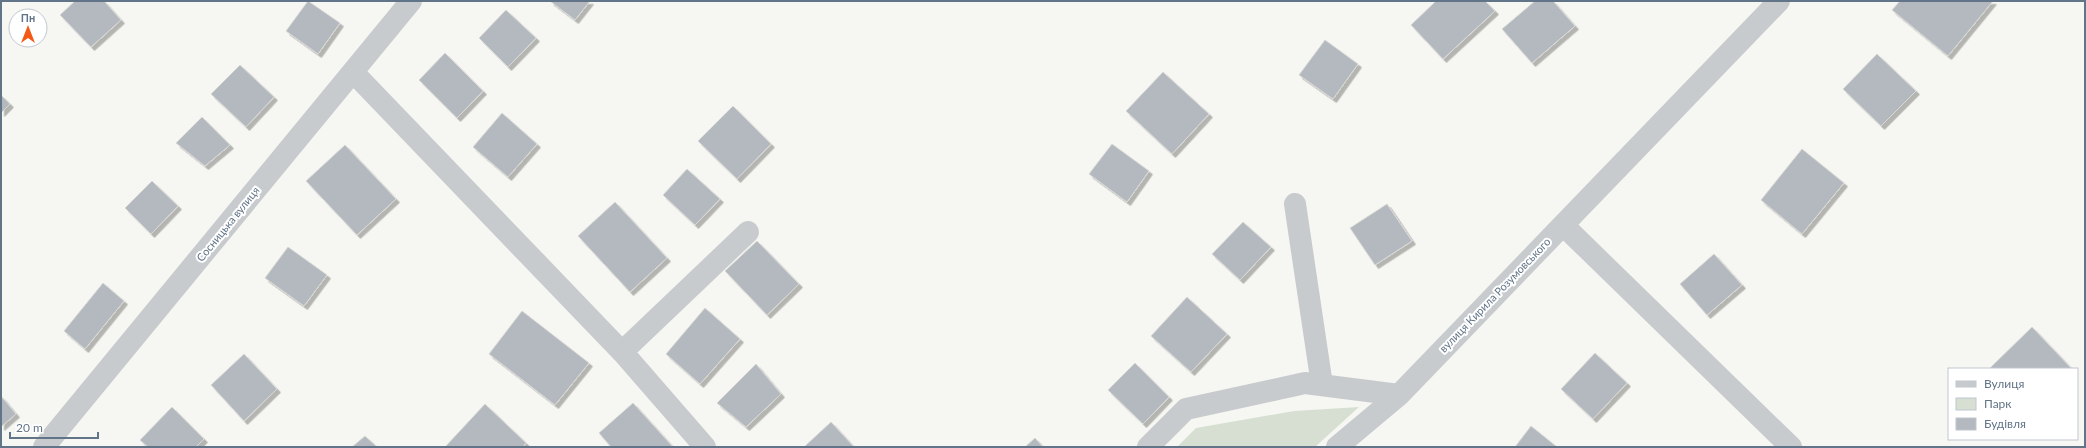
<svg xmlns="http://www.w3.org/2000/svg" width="2086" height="448" font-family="Lato,sans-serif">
<defs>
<filter id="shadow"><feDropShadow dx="3.5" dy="3.5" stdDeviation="0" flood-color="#0004"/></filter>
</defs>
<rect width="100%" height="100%" fill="#f6f7f2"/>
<path fill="#d7dfd3" d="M 1359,407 L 1315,447 L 1177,447 L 1196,428 L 1294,411 Z"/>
<path fill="#b3b9bf" stroke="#d8d8d5" filter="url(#shadow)" d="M 75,1 L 104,1 L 121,20 L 91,47 L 60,15 Z
M 308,1 L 340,23 L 318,54 L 286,31 Z
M 550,1 L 590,1 L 575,20 Z
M 1436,1 L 1485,1 L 1495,11 L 1443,59 L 1411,25 Z
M 1535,1 L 1553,1 L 1575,26 L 1532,63 L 1502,29 Z
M 1900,1 L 1993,1 L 1948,56 L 1892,10 Z
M 506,10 L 536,38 L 508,67 L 479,38 Z
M 1325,40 L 1358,64 L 1333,99 L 1299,75 Z
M 445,53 L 483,91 L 457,118 L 419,80 Z
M 1877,54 L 1916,91 L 1881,126 L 1843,89 Z
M 240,65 L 274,97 L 246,127 L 211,94 Z
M 1163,72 L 1209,114 L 1172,154 L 1126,111 Z
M 1,95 L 10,104 L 1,113 Z
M 733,106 L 771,144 L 737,179 L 698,141 Z
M 502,113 L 537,144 L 508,177 L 473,147 Z
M 202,117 L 230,145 L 205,166 L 176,143 Z
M 1112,144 L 1149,171 L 1127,202 L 1089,174 Z
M 345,145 L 396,199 L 357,235 L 306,181 Z
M 1802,149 L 1844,183 L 1802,234 L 1761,200 Z
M 687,169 L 720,199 L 695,225 L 663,195 Z
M 152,181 L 178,206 L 151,234 L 125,208 Z
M 615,202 L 667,258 L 630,292 L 578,236 Z
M 1387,204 L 1412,241 L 1375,265 L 1350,228 Z
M 1243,222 L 1271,247 L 1240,280 L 1212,254 Z
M 757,241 L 799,284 L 767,315 L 725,271 Z
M 288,247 L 327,275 L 304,306 L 265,278 Z
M 1714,254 L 1742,285 L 1707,315 L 1680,284 Z
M 103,283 L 124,301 L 85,349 L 64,331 Z
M 1187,297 L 1227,334 L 1191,372 L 1151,336 Z
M 705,308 L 740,339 L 700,384 L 666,354 Z
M 522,311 L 589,363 L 555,405 L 489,354 Z
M 2032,327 L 2072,369 L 1989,369 Z
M 1595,353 L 1627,383 L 1593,419 L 1561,389 Z
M 244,354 L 277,389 L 244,421 L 211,385 Z
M 1135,363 L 1169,397 L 1143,424 L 1108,390 Z
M 756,364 L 781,394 L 746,427 L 717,403 Z
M 1,396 L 16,414 L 1,427 Z
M 633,403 L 673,447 L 611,447 L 599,433 Z
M 485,404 L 526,443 L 523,447 L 445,447 Z
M 172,407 L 204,439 L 196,447 L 148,447 L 140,440 Z
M 831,422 L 854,447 L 804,447 Z
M 1531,426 L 1557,447 L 1515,447 Z
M 365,436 L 377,447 L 352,447 Z
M 1035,438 L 1043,447 L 1025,447 Z"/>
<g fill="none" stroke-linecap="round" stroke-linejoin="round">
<path stroke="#c8cbce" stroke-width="22" d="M 353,72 L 625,355 L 705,447
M 1295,204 L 1322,385
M 1563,225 L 1791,447
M 622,352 L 748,232
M 44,447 L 411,1
M 1148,447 L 1186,409 L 1305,383 L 1399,395 L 1779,1
M 1337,447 L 1399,395"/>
</g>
<g text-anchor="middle" stroke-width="4" stroke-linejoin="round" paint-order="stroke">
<g font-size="11" fill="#627487" stroke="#fff">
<text transform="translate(228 224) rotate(-51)" y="4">Сосницька вулиця</text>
<text transform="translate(1495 295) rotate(-46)" y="4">вулиця Кирила Розумовського</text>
</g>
</g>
<rect width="2086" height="448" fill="none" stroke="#627487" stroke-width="4"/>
<rect x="1948" y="368" width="130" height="72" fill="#ffffff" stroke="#c0c7cf"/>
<rect x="1956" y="381" width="20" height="6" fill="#c8cbce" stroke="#c0c7cf"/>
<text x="1984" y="388" font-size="12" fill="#627487">Вулиця</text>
<rect x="1956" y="398" width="20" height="12" fill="#d7dfd3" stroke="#c0c7cf"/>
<text x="1984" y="408" font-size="12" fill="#627487">Парк</text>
<rect x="1956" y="418" width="20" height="12" fill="#b3b9bf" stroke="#c0c7cf"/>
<text x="1984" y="428" font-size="12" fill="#627487">Будівля</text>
<g transform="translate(28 28)"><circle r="19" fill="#ffffff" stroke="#c0c7cf"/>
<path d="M0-3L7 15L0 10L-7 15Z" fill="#f45815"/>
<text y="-6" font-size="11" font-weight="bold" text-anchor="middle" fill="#627487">Пн</text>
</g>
<path d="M10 432v6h88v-6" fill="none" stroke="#627487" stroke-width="2"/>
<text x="16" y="432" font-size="12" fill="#627487" stroke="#ffffff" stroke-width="3" paint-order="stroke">20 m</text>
</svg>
